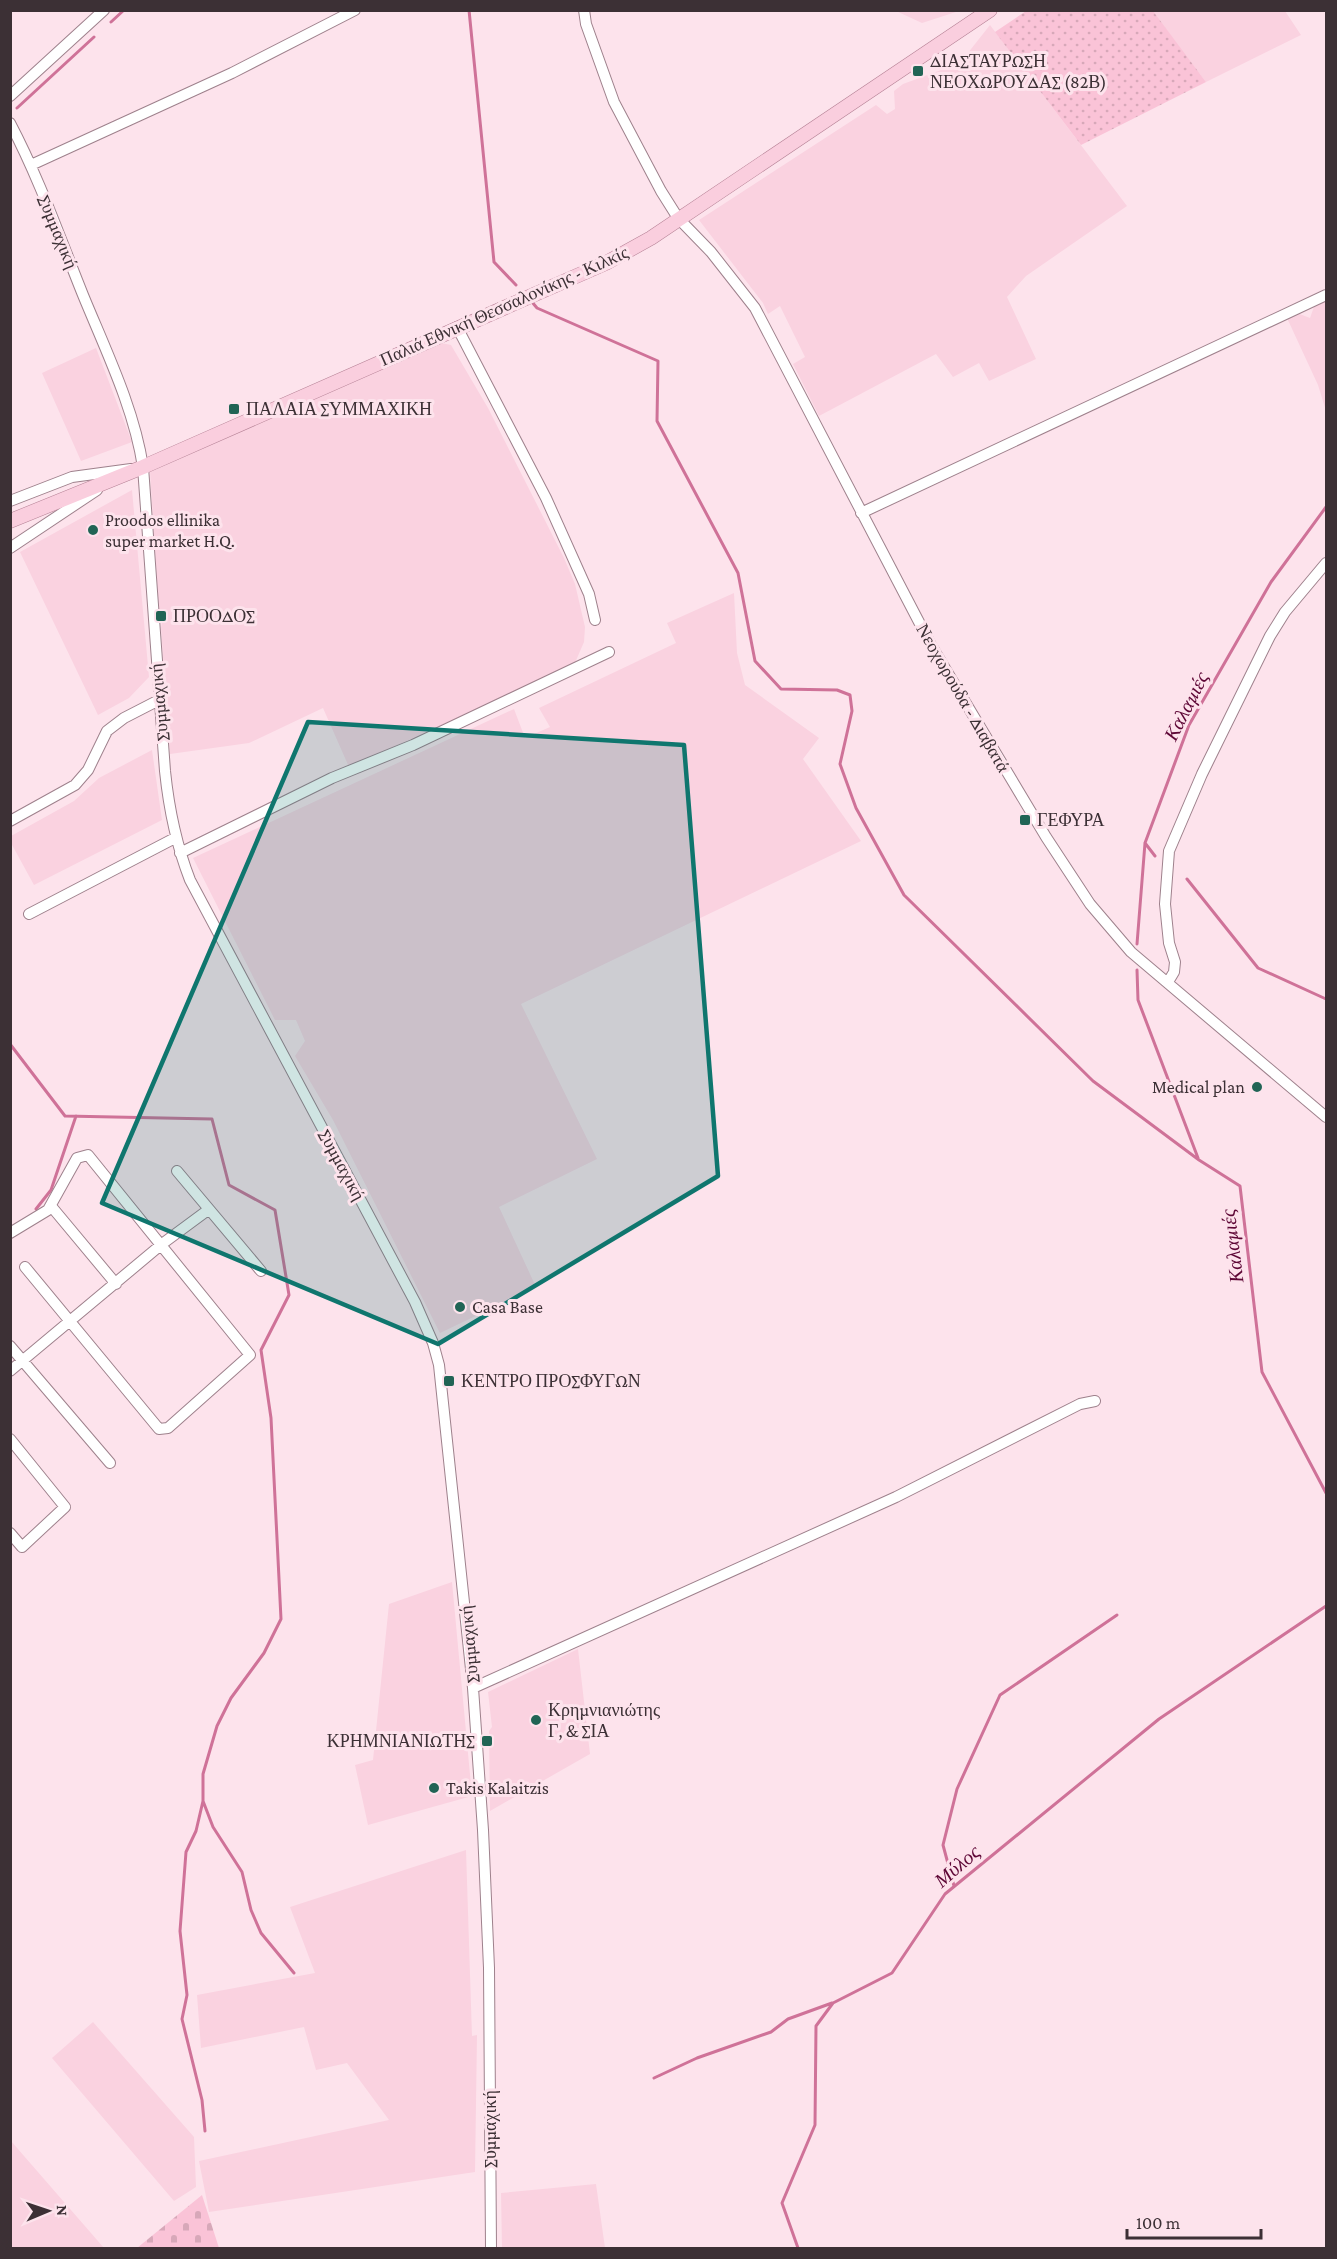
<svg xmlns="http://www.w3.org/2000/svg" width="1337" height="2259" font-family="'Crimson Pro',serif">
<defs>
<pattern id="grass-dots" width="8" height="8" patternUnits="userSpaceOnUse" patternTransform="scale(1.5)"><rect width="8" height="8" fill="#fac3d7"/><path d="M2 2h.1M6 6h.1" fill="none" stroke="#d7a8b9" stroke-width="1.8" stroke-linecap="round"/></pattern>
<pattern id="cemetery-stones" width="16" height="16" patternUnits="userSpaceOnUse" patternTransform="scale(1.5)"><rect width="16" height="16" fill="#fac3d7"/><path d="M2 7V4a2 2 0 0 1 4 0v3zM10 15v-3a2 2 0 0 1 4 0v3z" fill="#d7a8b9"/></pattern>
</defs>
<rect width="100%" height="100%" fill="#fde3ec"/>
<path fill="#fad2e0" d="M 896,11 L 959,11 L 922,23 Z
M 1152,11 L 1285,11 L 1301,35 L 1206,82 Z
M 990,25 L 1127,206 L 1026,276 L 1007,297 L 1036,359 L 989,381 L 979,363 L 953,377 L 936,354 L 819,416 L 793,364 L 805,357 L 780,306 L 768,314 L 763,303 L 699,220 L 876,105 L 887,114 L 895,109 L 894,91 L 903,84 L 960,63 Z
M 1326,298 L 1326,411 L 1318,385 L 1287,318 L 1297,313 L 1310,318 L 1315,304 Z
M 441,343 L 451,345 L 488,408 L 564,558 L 575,584 L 585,627 L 584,642 L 574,665 L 349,767 L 323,708 L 249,743 L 170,754 L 161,628 L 163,614 L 159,611 L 150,472 Z
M 96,348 L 132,442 L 81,461 L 42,373 Z
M 132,490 L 149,677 L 129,698 L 98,715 L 20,552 Z
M 734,593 L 737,653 L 745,685 L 819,738 L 803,759 L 861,841 L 521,1004 L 597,1159 L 499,1207 L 536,1287 L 440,1333 L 333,1120 L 295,1056 L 305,1041 L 296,1020 L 275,1020 L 193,858 L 514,709 L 525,738 L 550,727 L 539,708 L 676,643 L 667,623 Z
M 152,750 L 162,820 L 34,885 L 11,843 L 11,836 L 74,801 L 99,778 Z
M 452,1582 L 472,1796 L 368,1825 L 355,1765 L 373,1760 L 389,1604 Z
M 578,1649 L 590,1754 L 490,1811 L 489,1731 L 492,1727 L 488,1692 Z
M 466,1850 L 472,2036 L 477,2035 L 475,2172 L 209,2212 L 199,2161 L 389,2120 L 347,2063 L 316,2070 L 304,2027 L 201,2048 L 197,1995 L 315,1973 L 290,1907 Z
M 93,2022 L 194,2137 L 196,2187 L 174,2201 L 52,2058 Z
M 11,2141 L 104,2248 L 11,2248 Z
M 596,2184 L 605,2248 L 502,2248 L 501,2193 Z"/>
<path fill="url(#grass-dots)" d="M 1026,11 L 1153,11 L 1206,82 L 1081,145 L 995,32 Z"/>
<path fill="url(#cemetery-stones)" d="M 202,2195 L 219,2248 L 137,2248 Z"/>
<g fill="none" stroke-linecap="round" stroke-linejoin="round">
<path stroke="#cf7298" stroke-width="3" d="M 469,10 L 494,262 L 516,285
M 111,22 L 124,10
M 17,108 L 94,37
M 532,302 L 537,308 L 658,361 L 657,421 L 738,573 L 755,661 L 781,689 L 837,690 L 850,695 L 852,711 L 840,764 L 856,808 L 904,895 L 1093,1081 L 1199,1160 L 1240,1186 L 1262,1372 L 1326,1493
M 1145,843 L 1155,856
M 1187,879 L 1258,968 L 1326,999
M 1137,944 L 1145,843 L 1189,725 L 1271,582 L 1326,507
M 1137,970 L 1138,1000 L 1198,1158
M 10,1044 L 65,1116 L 212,1119 L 229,1185 L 275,1210 L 289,1295 L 261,1350 L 271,1418 L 281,1619 L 264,1653 L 231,1698 L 217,1726 L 203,1774 L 203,1801 L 213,1827 L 242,1872 L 251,1910 L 261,1933 L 294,1973
M 36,1209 L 51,1190 L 76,1116
M 203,1801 L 196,1831 L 186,1852 L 180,1931 L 187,1995 L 182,2019 L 202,2100 L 205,2131
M 954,1886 L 943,1845 L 957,1789 L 1000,1695 L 1117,1615
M 654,2078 L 697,2058 L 771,2032 L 788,2019 L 832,2003
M 798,2248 L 782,2203 L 815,2125 L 816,2026 L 833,2003 L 892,1973 L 945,1894 L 1159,1719 L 1326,1606"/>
<defs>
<path id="minor" d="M 584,10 L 586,24 L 614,102 L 661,191 L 678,218 L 711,252 L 755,308 L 931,645 L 1046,837 L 1090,904 L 1131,952 L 1326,1117
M 10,96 L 104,10
M 10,123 C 39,178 60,238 83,295 C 106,351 134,408 143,467 L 165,771 C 169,810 176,844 190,880 L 415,1302 L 433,1343 L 439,1365 L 473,1688 L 483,1830 L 489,1968 L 491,2248
M 31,165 L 232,73 L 355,10
M 457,327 L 546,498 L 589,594 L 595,620
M 10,501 L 72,477 L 131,469
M 861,513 L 1326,295
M 10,548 L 97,490
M 10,821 L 75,785 L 88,770 L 107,731 L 124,718 L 159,700
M 180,853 L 332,778 L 413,745 L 609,652
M 29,914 L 175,838
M 1168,982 L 1174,972 L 1175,962 L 1169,943 L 1165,904 L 1169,851 L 1202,774 L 1270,636 L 1285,612 L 1326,563
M 177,1171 L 261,1271
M 51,1206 L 116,1284
M 10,1233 L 48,1210 L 77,1158 L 88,1155 L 250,1355 L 168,1428 L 159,1429 L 25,1267
M 10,1346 L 110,1463
M 10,1371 L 162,1244 L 208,1210
M 10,1439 L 65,1507 L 22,1547 L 10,1533
M 473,1688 L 896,1497 L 1080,1404 L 1095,1401"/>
<path id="major" d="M 10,521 L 143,467 L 606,263 L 651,238 L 990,10"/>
</defs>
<use href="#minor" stroke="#9e818c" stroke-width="12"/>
<use href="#major" stroke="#b58195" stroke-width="15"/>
<use href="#minor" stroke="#fff" stroke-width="10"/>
<use href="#major" stroke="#facede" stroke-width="14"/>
</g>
<path fill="#0f766e" fill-opacity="0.2" stroke="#0f766e" stroke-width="4.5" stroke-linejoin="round" d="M 308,722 L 684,745 L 718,1176 L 438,1344 L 102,1203 Z"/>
<g fill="#216455" stroke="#fde3ec" stroke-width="2">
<rect x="912" y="65" width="12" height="12" rx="3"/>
<rect x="228" y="403" width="12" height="12" rx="3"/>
<circle cx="93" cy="530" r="6"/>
<rect x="155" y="610" width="12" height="12" rx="3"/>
<rect x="1019" y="814" width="12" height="12" rx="3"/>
<circle cx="1257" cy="1087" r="6"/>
<circle cx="460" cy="1307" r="6"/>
<rect x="443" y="1375" width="12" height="12" rx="3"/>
<circle cx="536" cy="1720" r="6"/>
<rect x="481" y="1735" width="12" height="12" rx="3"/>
<circle cx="434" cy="1788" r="6"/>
</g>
<g text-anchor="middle" stroke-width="6" stroke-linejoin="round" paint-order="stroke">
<g font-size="18" fill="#3c3035" stroke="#fde3ec" text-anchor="start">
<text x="930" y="67">ΔΙΑΣΤΑΥΡΩΣΗ<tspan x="930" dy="21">ΝΕΟΧΩΡΟΥΔΑΣ (82Β)</tspan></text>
<text x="246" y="415">ΠΑΛΑΙΑ ΣΥΜΜΑΧΙΚΗ</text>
<text x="105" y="526">Proodos ellinika<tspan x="105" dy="21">super market H.Q.</tspan></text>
<text x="173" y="622">ΠΡΟΟΔΟΣ</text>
<text x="1037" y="826">ΓΕΦΥΡΑ</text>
<text x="1245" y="1093" text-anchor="end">Medical plan</text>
<text x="472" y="1313">Casa Base</text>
<text x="461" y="1387">ΚΕΝΤΡΟ ΠΡΟΣΦΥΓΩΝ</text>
<text x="548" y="1716">Κρημνιανιώτης<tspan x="548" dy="21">Γ, &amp; ΣΙΑ</tspan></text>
<text x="475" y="1747" text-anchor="end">ΚΡΗΜΝΙΑΝΙΩΤΗΣ</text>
<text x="446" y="1794">Takis Kalaitzis</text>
</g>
<g font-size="18" fill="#3c3035" stroke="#fde3ec">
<text transform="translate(58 232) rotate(68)" y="6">Συμμαχική</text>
<text transform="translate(504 306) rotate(-24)" y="6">Παλιά Εθνική Θεσσαλονίκης - Κιλκίς</text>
<text transform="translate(963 698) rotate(60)" y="6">Νεοχωρούδα - Διαβατά</text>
<text transform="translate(159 702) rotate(-95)" y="6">Συμμαχική</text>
<text transform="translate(342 1165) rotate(62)" y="6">Συμμαχική</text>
<text transform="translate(469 1644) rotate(-95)" y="6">Συμμαχική</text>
<text transform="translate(490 2129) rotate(-90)" y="6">Συμμαχική</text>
</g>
<g font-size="20" font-style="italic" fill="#5e0736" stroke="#fde3ec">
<text transform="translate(1186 706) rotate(-63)" y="7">Καλαμιές</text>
<text transform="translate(1232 1246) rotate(-97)" y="7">Καλαμιές</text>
<text transform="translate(957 1866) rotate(-41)" y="7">Μύλος</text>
</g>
</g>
<rect width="1337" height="2259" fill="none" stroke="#3c3035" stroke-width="24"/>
<g transform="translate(48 2211) rotate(88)" stroke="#fde3ec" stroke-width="4.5" paint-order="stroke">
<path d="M0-4.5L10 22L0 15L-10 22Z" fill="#3c3035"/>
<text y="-9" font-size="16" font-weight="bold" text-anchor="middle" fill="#3c3035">N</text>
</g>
<path d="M1127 2229v9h134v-9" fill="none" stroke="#3c3035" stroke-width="3"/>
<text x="1136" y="2229" font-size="18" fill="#3c3035" stroke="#fde3ec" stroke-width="4.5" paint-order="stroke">100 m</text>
</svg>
